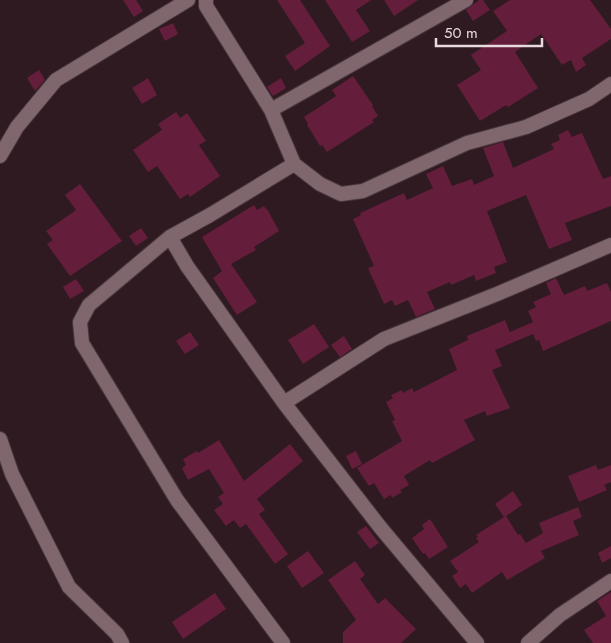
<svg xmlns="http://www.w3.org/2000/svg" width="611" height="643" font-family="Jost,sans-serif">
<rect width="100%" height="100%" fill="#2e1a20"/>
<path fill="#641e3b" d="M 123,0 L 136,0 L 143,11 L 134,17 Z
M 277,0 L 300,0 L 330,46 L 295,71 L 285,56 L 305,43 Z
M 325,0 L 371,0 L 356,10 L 370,31 L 352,42 Z
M 384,0 L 418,0 L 394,16 Z
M 479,0 L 483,0 L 490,10 L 473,21 L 466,10 Z
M 510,0 L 590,0 L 611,29 L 611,39 L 582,58 L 586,65 L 576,72 L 571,60 L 562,65 L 541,34 L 515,52 L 538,88 L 508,107 L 506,105 L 480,121 L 457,85 L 481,70 L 471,55 L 507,31 L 493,11 Z
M 173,23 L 178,34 L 165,41 L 159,29 Z
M 39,70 L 45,80 L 35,91 L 27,78 Z
M 353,76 L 373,105 L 372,106 L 378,116 L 372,120 L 374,122 L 327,152 L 322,145 L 320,146 L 307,125 L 308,124 L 304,117 L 336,96 L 332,90 Z
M 148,78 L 157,95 L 142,104 L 132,88 Z
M 281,78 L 286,88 L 273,96 L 267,87 Z
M 176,112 L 180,118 L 187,113 L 206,141 L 199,145 L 220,176 L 190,197 L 188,194 L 180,199 L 157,166 L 148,172 L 133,150 L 162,130 L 158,124 Z
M 568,130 L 572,137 L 582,133 L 603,179 L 611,176 L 611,206 L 565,223 L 572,240 L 549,249 L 526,195 L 487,211 L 507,262 L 494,267 L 496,273 L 476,281 L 474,275 L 451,285 L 450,282 L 427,292 L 435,309 L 416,317 L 408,300 L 395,306 L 392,300 L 384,304 L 368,268 L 374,266 L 353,219 L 361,215 L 360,213 L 404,193 L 407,200 L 433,188 L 426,174 L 443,166 L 452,186 L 472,179 L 474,185 L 494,176 L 483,148 L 503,142 L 513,168 L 554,149 L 551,144 L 560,140 L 558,135 Z
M 80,184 L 122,241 L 70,276 L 47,244 L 53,240 L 46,231 L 76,210 L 65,195 Z
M 254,205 L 257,210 L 264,206 L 266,209 L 267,209 L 279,231 L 254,247 L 256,250 L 231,264 L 257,302 L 237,315 L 213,278 L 222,271 L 202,237 Z
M 141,228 L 148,238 L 136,246 L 129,236 Z
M 556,278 L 564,295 L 585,286 L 587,291 L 607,283 L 611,292 L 611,321 L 543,351 L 539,340 L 536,341 L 533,334 L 495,350 L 502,366 L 492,370 L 510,408 L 487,416 L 485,411 L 464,420 L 475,440 L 432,463 L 430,460 L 404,476 L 409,485 L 400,490 L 402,492 L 392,498 L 391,495 L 384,499 L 374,483 L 369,486 L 357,468 L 402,441 L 392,421 L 395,420 L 386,402 L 393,398 L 391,395 L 402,390 L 403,393 L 412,388 L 414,392 L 457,370 L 449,349 L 468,340 L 467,336 L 505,320 L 510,332 L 533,322 L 528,311 L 536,307 L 533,302 L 551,294 L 546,283 Z
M 76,279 L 84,291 L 70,299 L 63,287 Z
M 314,324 L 329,347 L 303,364 L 288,340 Z
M 190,332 L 199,345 L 185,354 L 176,341 Z
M 344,336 L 352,349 L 340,357 L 331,345 Z
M 219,440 L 244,481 L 290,444 L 303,461 L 257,499 L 265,510 L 259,514 L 288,554 L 275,564 L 246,524 L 240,528 L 234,520 L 226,526 L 214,510 L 223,504 L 218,497 L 224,493 L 209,469 L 188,480 L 182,468 L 186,465 L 183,459 L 197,451 L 198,453 Z
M 356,451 L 362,464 L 352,469 L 346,456 Z
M 596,465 L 598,470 L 611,465 L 611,482 L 604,485 L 607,490 L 579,502 L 568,476 Z
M 513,491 L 522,505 L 506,516 L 518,535 L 520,534 L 526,543 L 543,533 L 539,523 L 578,507 L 582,517 L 573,521 L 579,535 L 541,551 L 545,558 L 507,580 L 502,572 L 472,593 L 466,584 L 460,588 L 452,576 L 458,572 L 450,561 L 479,542 L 476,538 L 478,537 L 476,535 L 504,517 L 495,504 Z
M 430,519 L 448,547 L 429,559 L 425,553 L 423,554 L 412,538 L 424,529 L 422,525 Z
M 366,526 L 379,543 L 370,549 L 357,532 Z
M 611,546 L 611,558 L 602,563 L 598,553 Z
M 308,551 L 324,573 L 302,588 L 287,566 Z
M 355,561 L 365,575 L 360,579 L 378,604 L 385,598 L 416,629 L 401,643 L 343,643 L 343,632 L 356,620 L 328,580 Z
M 611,592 L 611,643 L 593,643 L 584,630 L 606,616 L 597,601 Z
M 215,593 L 226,609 L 183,639 L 172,622 Z"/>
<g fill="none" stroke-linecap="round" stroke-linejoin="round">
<defs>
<path id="minor" d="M 206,0 L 206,6 L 271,110 L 294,164 L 320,184 L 341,194 L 363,191 L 467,143 L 526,127 L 589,99 L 611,84
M 271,110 L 466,0
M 0,156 L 17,127 L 56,80 L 188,0
M 294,164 L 210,215 L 170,237 L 187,266 L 284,403 L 380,527 L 477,643
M 170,237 L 89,305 L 80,322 L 82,343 L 177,500 L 283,643
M 284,403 L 384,339 L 497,294 L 611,245
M 0,439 L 12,474 L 69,587 L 117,634 L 122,643
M 528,643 L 560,615 L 611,581"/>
</defs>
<use href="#minor" stroke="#48383d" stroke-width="16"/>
<use href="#minor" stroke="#80676e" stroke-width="14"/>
</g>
<path d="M436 38v8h106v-8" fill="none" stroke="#e8d9dd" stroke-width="2.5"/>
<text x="444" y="38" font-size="15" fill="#e8d9dd" stroke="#2e1a20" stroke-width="4" paint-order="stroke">50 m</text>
</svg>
